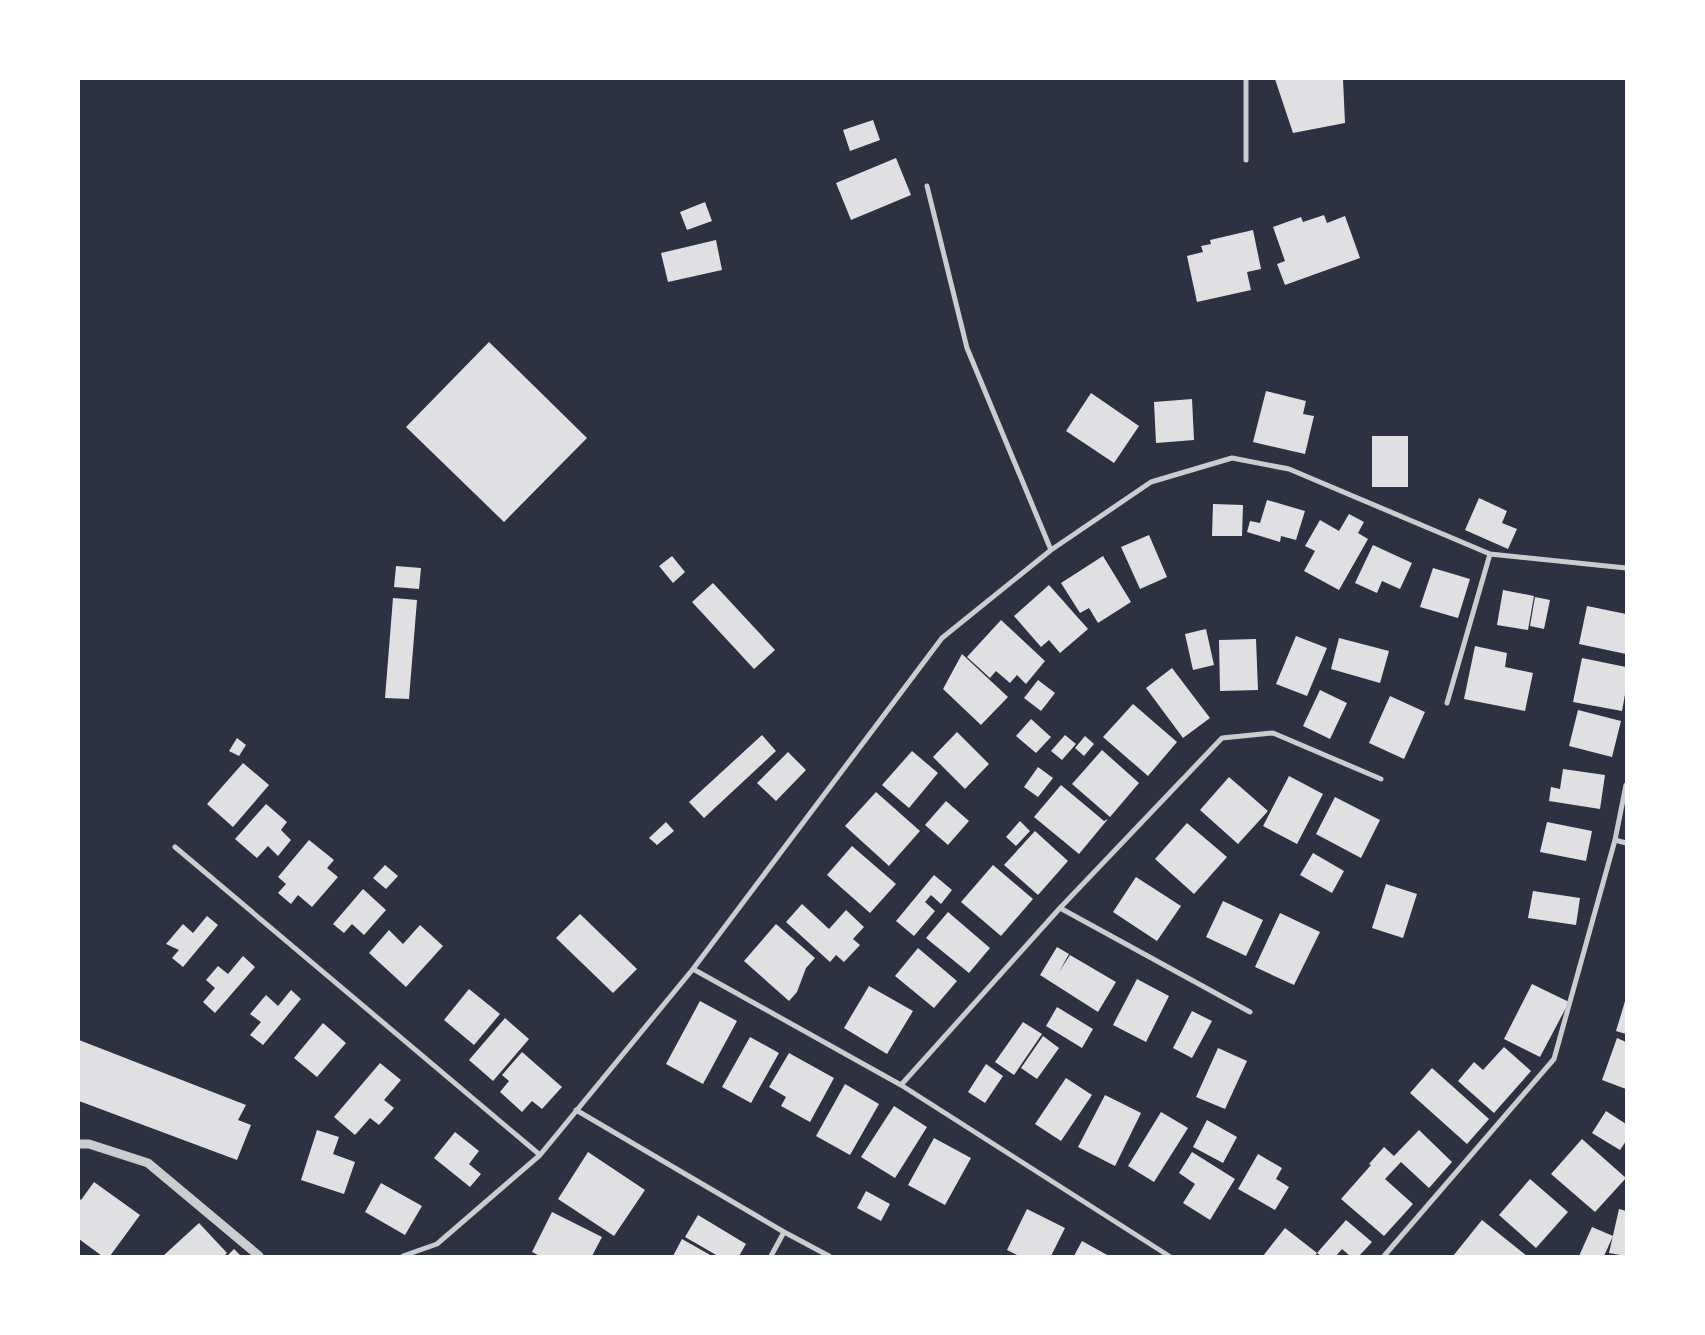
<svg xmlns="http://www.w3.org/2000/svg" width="1705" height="1335" font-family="'PT Sans',sans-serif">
<rect width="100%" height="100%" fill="#2d3142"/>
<path fill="#e0e0e3" d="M 1275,79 L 1343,79 L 1345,123 L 1293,133 Z
M 873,120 L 880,140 L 850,151 L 843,130 Z
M 896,158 L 911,195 L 851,220 L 836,183 Z
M 705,202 L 712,221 L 687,230 L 680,212 Z
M 1324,215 L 1327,223 L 1345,216 L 1360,258 L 1285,285 L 1277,264 L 1285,261 L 1273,227 L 1301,217 L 1303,222 Z
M 1253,230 L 1261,269 L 1247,272 L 1251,290 L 1197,302 L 1187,256 L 1203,252 L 1201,246 L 1211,244 L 1210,240 Z
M 716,240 L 722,270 L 668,282 L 661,253 Z
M 489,342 L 587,438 L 504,522 L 406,427 Z
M 1266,391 L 1306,401 L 1303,414 L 1314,416 L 1305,454 L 1253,442 Z
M 1091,393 L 1139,426 L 1114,463 L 1066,431 Z
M 1192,399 L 1194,440 L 1156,443 L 1154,402 Z
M 1372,436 L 1408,436 L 1408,487 L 1372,487 Z
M 1479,498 L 1507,511 L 1502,523 L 1517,529 L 1508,549 L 1465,530 Z
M 1267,500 L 1305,511 L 1296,540 L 1281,536 L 1280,542 L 1247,532 L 1250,521 L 1260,523 Z
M 1213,504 L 1243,505 L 1242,536 L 1212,536 Z
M 1349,514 L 1364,522 L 1358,533 L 1368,539 L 1339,590 L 1304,571 L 1315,551 L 1305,546 L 1320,520 L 1339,531 Z
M 1149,535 L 1167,577 L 1140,589 L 1121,547 Z
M 1373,545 L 1412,563 L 1400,589 L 1382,581 L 1377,593 L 1355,583 Z
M 672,556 L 685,572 L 673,583 L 659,566 Z
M 1103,556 L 1131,602 L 1098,623 L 1089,608 L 1080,613 L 1061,583 Z
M 396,566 L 421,568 L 419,589 L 394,587 Z
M 1433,568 L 1470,579 L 1458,618 L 1420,607 Z
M 713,583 L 775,650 L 754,669 L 692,602 Z
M 1049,585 L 1088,629 L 1060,653 L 1049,640 L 1041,647 L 1014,616 Z
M 1503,590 L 1534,596 L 1528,630 L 1497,625 Z
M 1535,597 L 1550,600 L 1544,629 L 1530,626 Z
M 393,598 L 417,600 L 409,699 L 385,698 Z
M 1587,606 L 1626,614 L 1626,654 L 1579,644 Z
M 1001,620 L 1045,661 L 1026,684 L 1017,675 L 1010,683 L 996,671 L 990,678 L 967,657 Z
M 1206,629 L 1214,665 L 1193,670 L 1185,634 Z
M 1296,636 L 1327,648 L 1307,696 L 1276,684 Z
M 1339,638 L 1389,651 L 1380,683 L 1331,669 Z
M 1256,639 L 1258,690 L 1220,691 L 1219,640 Z
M 1475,646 L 1507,653 L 1505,667 L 1533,673 L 1525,711 L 1464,699 Z
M 962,654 L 1008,697 L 981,725 L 943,689 Z
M 1582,658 L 1626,667 L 1626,689 L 1622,711 L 1573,702 Z
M 1172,668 L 1210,718 L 1183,738 L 1146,688 Z
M 1038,680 L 1055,693 L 1041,711 L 1024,698 Z
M 1320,690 L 1347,703 L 1330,739 L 1303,726 Z
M 1390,696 L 1425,712 L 1404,759 L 1369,743 Z
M 1133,704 L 1177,742 L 1148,776 L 1103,737 Z
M 1578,710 L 1621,721 L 1612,757 L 1569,746 Z
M 1031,719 L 1051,737 L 1036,753 L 1016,736 Z
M 957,732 L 989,764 L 965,789 L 933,757 Z
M 762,735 L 776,751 L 704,818 L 689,802 Z
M 1065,735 L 1076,744 L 1062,760 L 1051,751 Z
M 1085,736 L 1094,744 L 1084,756 L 1075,748 Z
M 237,738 L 246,745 L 239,756 L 229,751 Z
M 1102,750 L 1139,783 L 1110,817 L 1072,784 Z
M 912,751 L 938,773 L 909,808 L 882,785 Z
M 788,752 L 806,770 L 776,801 L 757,783 Z
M 243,763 L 269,785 L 233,827 L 207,804 Z
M 1038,767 L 1053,778 L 1038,797 L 1024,787 Z
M 1563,769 L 1605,775 L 1600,809 L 1549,801 L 1551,787 L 1560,789 Z
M 1289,776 L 1323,794 L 1297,844 L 1263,826 Z
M 1229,777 L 1268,811 L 1238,844 L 1200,810 Z
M 1061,785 L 1104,821 L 1108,819 L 1079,854 L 1034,817 Z
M 876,792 L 920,831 L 889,866 L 845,826 Z
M 1335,797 L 1380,820 L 1361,858 L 1316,834 Z
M 946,801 L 969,821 L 948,845 L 925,825 Z
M 266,804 L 287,822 L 281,830 L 291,840 L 278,856 L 268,846 L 257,858 L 235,839 Z
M 1020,821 L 1030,831 L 1016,846 L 1006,837 Z
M 666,822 L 674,831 L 657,845 L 649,838 Z
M 1547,822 L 1592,831 L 1586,861 L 1540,852 Z
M 1187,823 L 1227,857 L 1194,894 L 1155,859 Z
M 1035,831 L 1068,861 L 1038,895 L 1004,865 Z
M 309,840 L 334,860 L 327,868 L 338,877 L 312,907 L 298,895 L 291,904 L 278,893 L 286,884 L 278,877 Z
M 852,846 L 896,884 L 870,913 L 827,875 Z
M 1313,853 L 1344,871 L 1332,893 L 1300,875 Z
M 385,865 L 398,876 L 386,889 L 373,878 Z
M 993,865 L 1033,899 L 1001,936 L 961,902 Z
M 934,875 L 952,890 L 941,904 L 931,895 L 925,902 L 935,911 L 914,936 L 896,921 Z
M 1136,877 L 1181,906 L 1157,941 L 1113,912 Z
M 1386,884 L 1417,894 L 1403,938 L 1372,928 Z
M 363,889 L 386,910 L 364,935 L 352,924 L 344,933 L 333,924 Z
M 1533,891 L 1580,898 L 1576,925 L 1528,918 Z
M 1223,901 L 1263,920 L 1246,956 L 1206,937 Z
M 802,904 L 829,929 L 846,910 L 864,927 L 853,939 L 860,945 L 844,962 L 836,955 L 830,962 L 786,922 Z
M 948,912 L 990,948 L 969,973 L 926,938 Z
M 1280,913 L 1320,932 L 1294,985 L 1255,967 Z
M 580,914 L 637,969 L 613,993 L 556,938 Z
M 207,916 L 218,925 L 183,967 L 172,958 L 179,950 L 166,944 L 183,924 L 193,933 Z
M 776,924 L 815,958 L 806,968 L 797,992 L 789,1001 L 744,961 Z
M 420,925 L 443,946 L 406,987 L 369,953 L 389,930 L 403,944 Z
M 1057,947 L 1069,954 L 1059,972 L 1070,955 L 1116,982 L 1098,1012 L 1040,975 Z
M 918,948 L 957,981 L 934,1008 L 895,976 Z
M 243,956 L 255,967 L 215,1013 L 203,1002 L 215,988 L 206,980 L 218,966 L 228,974 Z
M 1137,979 L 1169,996 L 1146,1042 L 1113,1025 Z
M 1532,984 L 1569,1002 L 1540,1057 L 1504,1039 Z
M 869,986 L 913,1011 L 887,1054 L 844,1028 Z
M 469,989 L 500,1014 L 474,1045 L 444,1020 Z
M 291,990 L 301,999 L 263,1045 L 250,1035 L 261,1022 L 250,1014 L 266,995 L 278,1006 Z
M 1626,998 L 1626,1034 L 1616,1031 Z
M 700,1001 L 737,1021 L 703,1084 L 666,1064 Z
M 1057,1007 L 1093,1029 L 1082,1048 L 1046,1026 Z
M 1192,1011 L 1212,1021 L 1192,1058 L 1173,1048 Z
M 505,1018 L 529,1039 L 493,1081 L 469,1060 Z
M 1023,1022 L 1042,1034 L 1014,1075 L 995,1062 Z
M 323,1023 L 346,1043 L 317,1077 L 294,1058 Z
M 1043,1036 L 1059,1048 L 1037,1079 L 1021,1068 Z
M 750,1037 L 779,1053 L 751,1103 L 722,1087 Z
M 1617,1038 L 1626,1042 L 1626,1089 L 1602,1080 Z
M 79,1040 L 246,1105 L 238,1120 L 251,1125 L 237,1160 L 79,1101 Z
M 1504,1047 L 1531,1071 L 1494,1113 L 1458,1081 L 1474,1062 L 1483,1070 Z
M 1218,1048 L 1247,1061 L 1225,1109 L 1196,1097 Z
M 522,1052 L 562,1087 L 542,1109 L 532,1101 L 522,1112 L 500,1092 L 509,1081 L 502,1075 Z
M 789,1053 L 834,1078 L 810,1122 L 781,1106 L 786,1097 L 769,1087 Z
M 380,1063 L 401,1080 L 384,1100 L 394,1108 L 379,1125 L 370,1118 L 355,1135 L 334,1117 Z
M 986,1064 L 1003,1076 L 985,1103 L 968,1092 Z
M 1432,1068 L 1489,1119 L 1467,1144 L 1410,1093 Z
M 1066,1078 L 1092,1095 L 1061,1141 L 1035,1124 Z
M 845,1084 L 879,1104 L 850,1155 L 816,1136 Z
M 1105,1095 L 1141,1113 L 1115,1166 L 1078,1147 Z
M 894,1106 L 927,1127 L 895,1178 L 861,1157 Z
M 1606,1111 L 1626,1124 L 1626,1141 L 1620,1150 L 1592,1133 Z
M 1161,1112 L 1188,1128 L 1154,1182 L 1128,1166 Z
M 1207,1120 L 1237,1137 L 1223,1163 L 1193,1147 Z
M 317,1130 L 339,1137 L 333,1154 L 355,1162 L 344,1194 L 301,1180 Z
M 1419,1130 L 1452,1162 L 1429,1188 L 1401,1162 L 1385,1179 L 1413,1204 L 1384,1236 L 1341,1199 L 1371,1165 L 1369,1164 L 1384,1147 L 1394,1156 Z
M 455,1132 L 479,1151 L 469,1164 L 481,1174 L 470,1187 L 434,1158 Z
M 934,1138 L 971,1158 L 945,1205 L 908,1185 Z
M 1582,1139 L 1626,1178 L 1595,1212 L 1551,1174 Z
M 588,1152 L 645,1190 L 614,1236 L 558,1199 Z
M 1192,1152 L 1235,1179 L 1210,1220 L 1183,1203 L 1195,1184 L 1179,1173 Z
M 1258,1154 L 1282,1168 L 1276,1179 L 1289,1187 L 1275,1210 L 1238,1189 Z
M 1530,1179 L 1568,1212 L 1536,1248 L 1499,1215 Z
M 94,1182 L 140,1215 L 110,1256 L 102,1256 L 79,1239 L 79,1198 L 81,1200 Z
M 381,1183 L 422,1206 L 405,1235 L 365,1212 Z
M 866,1191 L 890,1204 L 881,1221 L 857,1208 Z
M 1027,1209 L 1065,1228 L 1051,1256 L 1019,1256 L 1007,1250 Z
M 1619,1209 L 1626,1211 L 1626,1256 L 1609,1253 Z
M 552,1212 L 602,1237 L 592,1256 L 540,1256 L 532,1252 Z
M 698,1215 L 746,1244 L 739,1256 L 718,1256 L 685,1237 Z
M 1346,1220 L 1372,1242 L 1359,1256 L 1350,1256 L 1342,1249 L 1336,1256 L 1321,1256 L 1317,1253 Z
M 1482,1220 L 1527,1256 L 1453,1256 Z
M 199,1223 L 227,1253 L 224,1256 L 163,1256 Z
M 1592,1227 L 1613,1236 L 1604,1256 L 1579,1256 Z
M 1285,1228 L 1317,1253 L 1315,1256 L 1263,1256 Z
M 682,1239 L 712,1256 L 673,1256 Z
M 1082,1241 L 1109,1256 L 1074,1256 Z
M 234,1249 L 241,1256 L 227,1256 Z"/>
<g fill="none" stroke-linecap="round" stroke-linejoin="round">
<path stroke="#caccd0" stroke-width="5" d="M 1246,79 L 1246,160
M 927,186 L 967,348 L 1051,550
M 1447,703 L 1490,554
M 1615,840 L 1626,843
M 175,847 L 540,1155
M 1060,908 L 1250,1012
M 693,969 L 901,1085 L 1169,1256
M 901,1085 L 1060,908 L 1222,738 L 1273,733 L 1381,779
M 576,1110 L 784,1232 L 829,1256
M 403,1256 L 437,1244 L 540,1155 L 693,969 L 942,638 L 1051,550 L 1151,482 L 1232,458 L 1289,469 L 1490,554 L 1626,568
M 771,1256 L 784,1232
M 1384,1256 L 1554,1059 L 1615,840 L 1626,785"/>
<path stroke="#caccd0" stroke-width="9" d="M 79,1144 L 89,1144 L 148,1163 L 259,1256"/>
</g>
<rect width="1705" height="1335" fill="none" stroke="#ffffff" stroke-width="160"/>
</svg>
